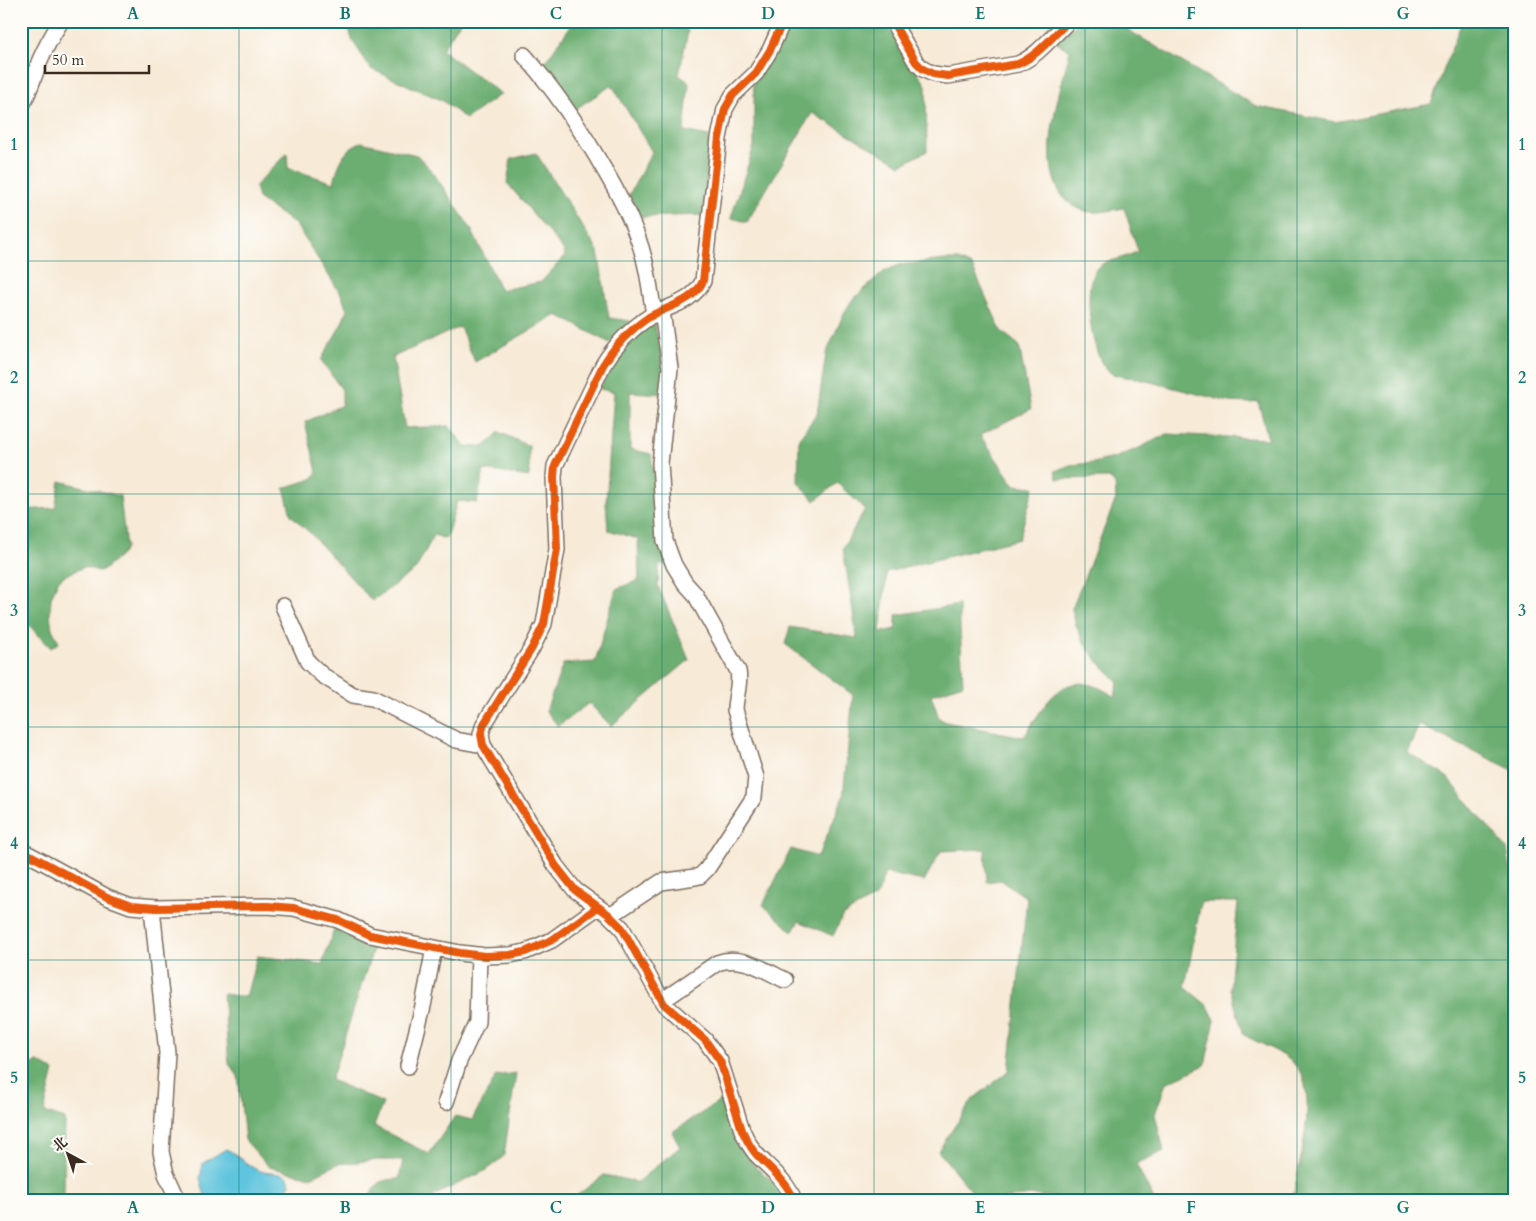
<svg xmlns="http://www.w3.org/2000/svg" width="1536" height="1221" font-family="Cardo,'Noto Serif SC',serif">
<rect width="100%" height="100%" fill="#fdfcf7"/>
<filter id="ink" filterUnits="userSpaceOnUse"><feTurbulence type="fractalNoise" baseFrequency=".02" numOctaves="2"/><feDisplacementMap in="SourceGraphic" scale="10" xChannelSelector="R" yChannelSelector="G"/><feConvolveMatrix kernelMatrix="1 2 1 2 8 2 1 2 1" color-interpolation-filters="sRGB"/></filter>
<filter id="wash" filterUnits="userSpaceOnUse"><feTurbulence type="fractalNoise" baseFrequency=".0096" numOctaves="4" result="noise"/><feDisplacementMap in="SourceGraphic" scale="20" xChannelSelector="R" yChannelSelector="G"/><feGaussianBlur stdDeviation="1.12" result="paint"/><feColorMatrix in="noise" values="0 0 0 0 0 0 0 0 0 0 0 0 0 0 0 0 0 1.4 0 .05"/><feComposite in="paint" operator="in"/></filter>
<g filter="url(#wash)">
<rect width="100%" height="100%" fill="#f7ead7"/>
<path fill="#6cae72" stroke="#546c48" d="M 347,21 L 461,21 L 442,50 L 501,94 L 466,119 L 443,101 L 371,69 L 352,40 Z
M 574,21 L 645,21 L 662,29 L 666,21 L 672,21 L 688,31 L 679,75 L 689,82 L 684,131 L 709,136 L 704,215 L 641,217 L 629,195 L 652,152 L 612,85 L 574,110 L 543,65 Z
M 790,21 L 884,21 L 926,85 L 927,151 L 901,165 L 812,113 L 747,222 L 731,218 L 754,146 L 754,93 L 753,84 Z
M 1080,21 L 1113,21 L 1256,106 L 1335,122 L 1431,104 L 1462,21 L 1515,21 L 1515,771 L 1419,725 L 1407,752 L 1447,777 L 1507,849 L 1512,878 L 1515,925 L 1515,1200 L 1293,1200 C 1297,1167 1322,1090 1294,1064 C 1281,1051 1260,1044 1244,1035 L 1230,989 L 1238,902 L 1201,902 L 1185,987 L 1208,1006 L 1215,1020 L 1205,1065 L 1166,1083 L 1155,1114 L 1164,1151 L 1136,1164 L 1154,1200 L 1087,1200 L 1030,1195 L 996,1200 L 979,1200 L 938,1151 L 973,1099 L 1009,1071 L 1027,898 L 1001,880 L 987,882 L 985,849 L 941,851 L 924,881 L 885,873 L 877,896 L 843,915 L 833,936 L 799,921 L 793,932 L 763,905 L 791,849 L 818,857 L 843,797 L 853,695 L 785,644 L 790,627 L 857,638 L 843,548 L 865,509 L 837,483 L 815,501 L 798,482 L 799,438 L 817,414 L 826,354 L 844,313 L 852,300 L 885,271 L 899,265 L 944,260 L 958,260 L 972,266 L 1001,331 L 1019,345 L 1031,409 L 980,435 L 1014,485 L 1034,487 L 1019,539 L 887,572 L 880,632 L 896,629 L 896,615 L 959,605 L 963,684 L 931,695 L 939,718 L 946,722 L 1024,737 C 1049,698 1066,663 1115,697 L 1118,682 C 1095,659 1077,641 1072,608 L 1116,499 L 1115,484 L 1109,478 L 1057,479 L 1055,471 L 1070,465 L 1093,463 L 1117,457 L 1139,448 L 1167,434 L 1268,439 L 1258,401 L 1251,403 L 1229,402 L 1135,378 C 1125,377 1114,377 1106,369 C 1091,354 1082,285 1096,269 C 1104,260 1114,261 1124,257 C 1129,256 1134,253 1138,251 L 1124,208 C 1111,210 1094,215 1082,210 C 1026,189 1060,92 1070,51 L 1056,42 Z
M 361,142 L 417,155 L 432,171 L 470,227 L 501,290 L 541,282 L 565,256 L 563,249 L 507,183 L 511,159 L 536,153 L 598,251 L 609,318 L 631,321 L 610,343 L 557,315 L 475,362 L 460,327 L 393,357 L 405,428 L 449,426 L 466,447 L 485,446 L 499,432 L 529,446 L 529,477 L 484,470 L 477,503 L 457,501 L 446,539 L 434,535 L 416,569 L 372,601 L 312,535 L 291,515 L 284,488 L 312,479 L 317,472 L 305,422 L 342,405 L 342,390 L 321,360 L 341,325 L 347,311 L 342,296 L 296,225 L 258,198 L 255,186 L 287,153 L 288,168 L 334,183 C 337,167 344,148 361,142 Z
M 654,322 L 664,365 L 663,394 L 630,392 L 630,449 L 651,454 L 667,564 L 659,565 L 658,586 L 689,660 L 611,726 L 589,703 L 558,726 L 546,711 L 563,664 L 595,662 L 616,589 L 639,580 L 638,539 L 608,530 L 606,503 L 614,392 L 600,389 L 612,363 L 645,326 Z
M 60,481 L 120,496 L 126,547 L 122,554 L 105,569 L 99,571 L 84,567 L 64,576 L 58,581 L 51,598 L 50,614 L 52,629 L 59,642 L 51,648 L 21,617 L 21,510 L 55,508 Z
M 335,927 L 374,946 L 331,1080 L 383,1103 L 374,1126 L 429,1154 L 455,1116 L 472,1120 L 496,1076 L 516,1073 L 504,1156 L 487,1170 L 433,1196 L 434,1200 L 367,1200 C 378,1182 378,1180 399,1179 L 403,1160 L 376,1160 L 338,1164 L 311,1177 L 269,1167 L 245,1140 L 238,1076 L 229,1064 L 223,994 L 246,997 L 257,956 L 322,964 Z
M 38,1062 L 54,1071 L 44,1112 L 65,1119 L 64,1200 L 21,1200 L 21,1068 Z
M 725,1098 L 743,1150 L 755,1167 L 778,1185 L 784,1200 L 571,1200 L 604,1175 L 637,1182 L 680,1147 L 672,1132 Z"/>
<path fill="#5fc4dd" stroke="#4d777e" d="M 226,1149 C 240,1155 249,1169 264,1172 C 272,1174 281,1172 288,1177 L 290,1184 L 288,1187 L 271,1200 L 206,1200 L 200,1178 L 203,1163 Z"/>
</g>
<g filter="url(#ink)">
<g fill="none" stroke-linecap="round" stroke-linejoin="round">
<defs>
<path id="minor" d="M 783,21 L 770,50 L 756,73 L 733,95 L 725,109 L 719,138 L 703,281 C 693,303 667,306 649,317 C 631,329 614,347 603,365 L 555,466 L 554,477 L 557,549 L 544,624 L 532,648 L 484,724 L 481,734 L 483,745 L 556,866 L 575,890 L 608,914 L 622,928 L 664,1004 L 705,1040 L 720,1061 L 742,1130 C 746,1139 750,1147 756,1154 C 770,1169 786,1180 794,1200
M 892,21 L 916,62 L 923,69 L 933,74 L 948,76 L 1018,64 C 1039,55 1052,36 1069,21
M 524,55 C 556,91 581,129 605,171 C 621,198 636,227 644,258 C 649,277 651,296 654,315
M 21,107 C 30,91 34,76 40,60 C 46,46 53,34 61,21
M 283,606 L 308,662 L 322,675 L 353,695 L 373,698 L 456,740 L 483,745
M 21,850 L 107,897 L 131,906 L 156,908 L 267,906 L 294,908 L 338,920 L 370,935 L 460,953 L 485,956 L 510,955 L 525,952 L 552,940 L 598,907
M 152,908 L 167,1053 L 161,1152 L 166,1174 L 178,1200
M 610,916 L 661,882 L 695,877 L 700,876 L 707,869 L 754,797 L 756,777 L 735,710 C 735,697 741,683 738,671 L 695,594 L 685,583 L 674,565 L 665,541 L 660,463 L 670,368 L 662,311
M 662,1001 L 717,963 C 741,954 764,970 785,980
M 408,1066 L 423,1006 L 434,948
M 446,1102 L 459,1061 L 477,1022 L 479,955"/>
</defs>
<use href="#minor" stroke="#7d6d5f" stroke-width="18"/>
<use href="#minor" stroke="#fff" stroke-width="15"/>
<defs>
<path id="cycleway" d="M 783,21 L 770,50 L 756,73 L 733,95 L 725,109 L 719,138 L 703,281 C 693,303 667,306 649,317 C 631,329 614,347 603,365 L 555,466 L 554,477 L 557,549 L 544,624 L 532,648 L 484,724 L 481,734 L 483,745 L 556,866 L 575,890 L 608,914 L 622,928 L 664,1004 L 705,1040 L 720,1061 L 742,1130 C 746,1139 750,1147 756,1154 C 770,1169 786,1180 794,1200
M 892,21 L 916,62 L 923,69 L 933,74 L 948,76 L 1018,64 C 1039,55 1052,36 1069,21
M 21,850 L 107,897 L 131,906 L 156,908 L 267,906 L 294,908 L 338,920 L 370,935 L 460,953 L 485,956 L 510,955 L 525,952 L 552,940 L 598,907"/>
</defs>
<use href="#cycleway" stroke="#fdfcf7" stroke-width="11"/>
<use href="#cycleway" stroke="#e8590c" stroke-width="8"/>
</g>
</g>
<path fill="none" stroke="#0f766e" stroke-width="1" stroke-opacity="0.55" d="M 239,21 L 239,1200M 451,21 L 451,1200M 662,21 L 662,1200M 874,21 L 874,1200M 1085,21 L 1085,1200M 1297,21 L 1297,1200M 21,261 L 1515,261M 21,494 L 1515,494M 21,727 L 1515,727M 21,960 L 1515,960"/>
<rect width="1536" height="1221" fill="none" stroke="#fdfcf7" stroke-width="55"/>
<g transform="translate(68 1154) rotate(320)" stroke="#fdfcf7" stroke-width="4" paint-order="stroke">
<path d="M0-4L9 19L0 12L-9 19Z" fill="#3b2a1e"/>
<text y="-8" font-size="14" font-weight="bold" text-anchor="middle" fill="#3b2a1e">北</text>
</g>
<path d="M45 65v8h104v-8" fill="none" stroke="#3b2a1e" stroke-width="2.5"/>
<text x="52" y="65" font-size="15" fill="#3b2a1e" stroke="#fdfcf7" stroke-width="4" paint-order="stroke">50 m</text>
<rect x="28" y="28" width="1480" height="1166" fill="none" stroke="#0f766e" stroke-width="2"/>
<g font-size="16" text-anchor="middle" font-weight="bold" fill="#0f766e">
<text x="133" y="19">A</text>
<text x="345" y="19">B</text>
<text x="556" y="19">C</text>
<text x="768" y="19">D</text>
<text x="980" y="19">E</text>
<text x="1191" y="19">F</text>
<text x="1403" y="19">G</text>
<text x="14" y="150">1</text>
<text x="1522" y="150">1</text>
<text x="14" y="383">2</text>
<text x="1522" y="383">2</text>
<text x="14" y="616">3</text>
<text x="1522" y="616">3</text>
<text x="14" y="849">4</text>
<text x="1522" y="849">4</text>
<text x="14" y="1083">5</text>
<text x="1522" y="1083">5</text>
<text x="133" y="1213">A</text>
<text x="345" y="1213">B</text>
<text x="556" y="1213">C</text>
<text x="768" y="1213">D</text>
<text x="980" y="1213">E</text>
<text x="1191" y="1213">F</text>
<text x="1403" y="1213">G</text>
</g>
</svg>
